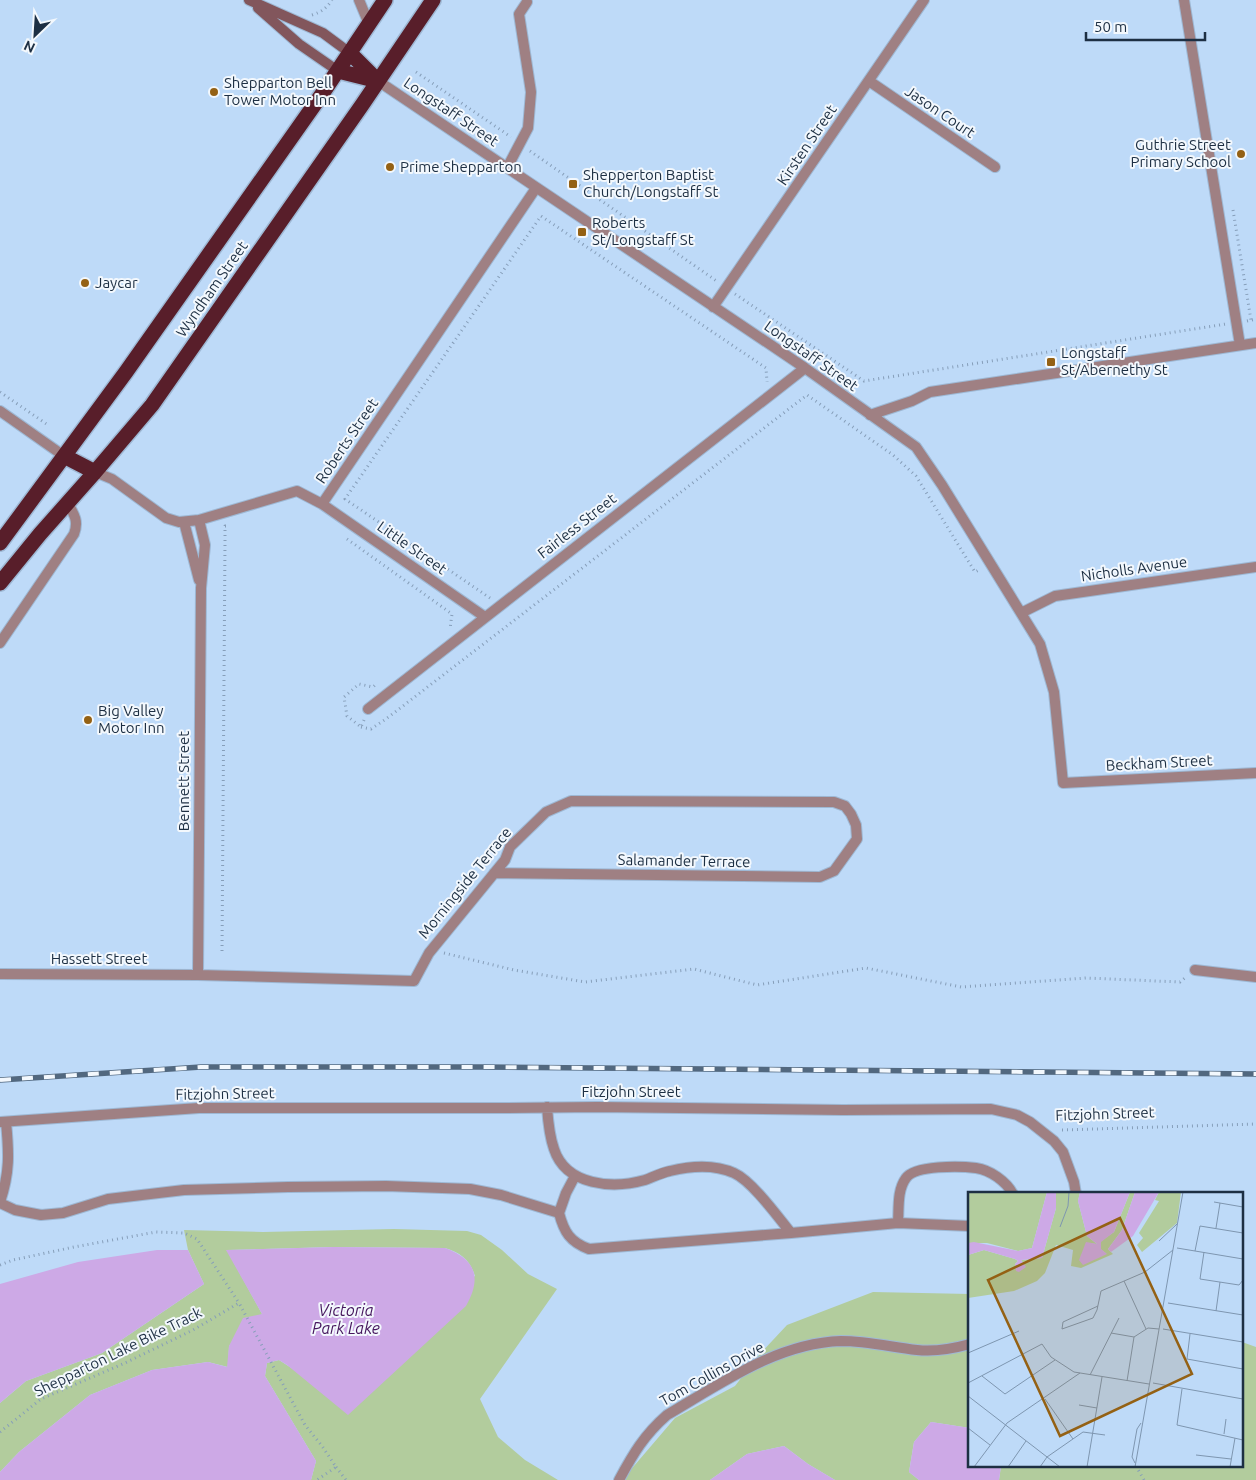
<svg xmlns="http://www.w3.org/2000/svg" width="1256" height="1480" font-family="Ubuntu,sans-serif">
<rect width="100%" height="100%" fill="#bedaf8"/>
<path fill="#b2cc9d" d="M 394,1229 L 467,1231 L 481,1235 L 502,1250 L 528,1274 L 557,1289 L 480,1399 L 498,1437 L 525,1460 L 558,1480 L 311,1480 L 316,1461 L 265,1376 L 267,1363 L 279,1360 L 296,1371 L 475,1276 C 470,1260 461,1253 445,1248 L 333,1247 L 227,1250 L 262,1314 L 229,1346 L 228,1367 L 208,1362 L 152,1370 L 90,1395 L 19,1452 L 0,1472 L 0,1403 L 26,1381 L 102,1353 L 204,1284 L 188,1250 L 184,1230 L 263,1232 Z
M 873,1292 L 970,1294 L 970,1428 L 931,1422 L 914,1442 L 909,1472 L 919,1480 L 835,1480 L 808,1464 L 784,1446 L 747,1454 L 710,1480 L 622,1480 L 675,1418 L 735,1386 L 758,1356 L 787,1325 Z
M 1242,1342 L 1256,1347 L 1256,1480 L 999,1480 L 1001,1466 L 1242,1466 Z"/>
<path fill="#cda9e6" d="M 333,1247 L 445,1248 C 476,1259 482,1278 466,1306 L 348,1415 L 287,1365 L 279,1360 L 267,1363 L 265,1376 L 316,1461 L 311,1480 L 0,1480 L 0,1472 L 19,1452 L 90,1395 L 152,1370 L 208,1362 L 227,1367 L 229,1346 L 243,1318 L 262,1314 L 226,1250 Z
M 157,1250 L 188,1250 L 204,1284 L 102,1353 L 26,1381 L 0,1403 L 0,1284 L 78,1262 Z
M 931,1422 L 970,1428 L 970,1466 L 1001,1466 L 999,1480 L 919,1480 L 909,1472 L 914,1442 Z
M 784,1446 L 808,1464 L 835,1480 L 710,1480 L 747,1454 Z"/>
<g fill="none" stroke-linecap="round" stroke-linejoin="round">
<defs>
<path id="lane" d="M 359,0 L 369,24
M 507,168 L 528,128 L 531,92 L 519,14 L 527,2
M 547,1107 C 548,1121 549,1135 554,1149 C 566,1186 613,1189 645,1180 C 653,1177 661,1173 670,1171 C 690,1166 714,1164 734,1173 C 752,1181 778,1217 791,1233
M 0,1122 L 199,1108 L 503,1108 L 597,1107 L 843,1110 L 991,1109 L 1017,1115 L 1030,1122 L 1054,1141 L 1063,1152 L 1074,1182 L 1076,1194
M 0,1202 C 10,1172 9,1153 6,1122
M 0,1203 L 15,1210 L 41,1215 L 63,1213 L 108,1199 L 184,1190 L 288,1187 L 386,1186 L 470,1189 L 501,1195 L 559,1213 C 564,1232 570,1242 589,1249 L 791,1233 L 898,1223 L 970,1226
M 559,1213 L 566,1193 L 575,1176
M 898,1223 C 899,1208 897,1190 906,1178 C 915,1165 960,1166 976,1168 C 990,1170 1006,1181 1013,1194
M 619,1480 C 633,1454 644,1435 667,1415 C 720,1384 777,1343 841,1341 C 867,1341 891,1347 917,1350 C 935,1352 952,1349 970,1344"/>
<path id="street" d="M 1184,0 L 1240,345
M 378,81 L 805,368 L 916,447 L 942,485 L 1040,644 L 1054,692 L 1063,783 L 1256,773
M 869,81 L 995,167
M 713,307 L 924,0
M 0,411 L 64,456
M 870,415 L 912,401 L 930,392 L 1256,343
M 95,472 L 112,479 L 166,518 L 179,522 L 199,520 L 297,491 L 322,504 L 536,188
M 322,504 L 485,617
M 184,522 L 199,580
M 1021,613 L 1055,596 L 1256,567
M 0,643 L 74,534 C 79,521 74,514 67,502
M 368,709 L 805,368
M 1195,970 L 1256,977
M 0,974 L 198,975 L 414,981 L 429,953 L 505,860 L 510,847 L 546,812 L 571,801 L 834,802 L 845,806 L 851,814 L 856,825 L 857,839 L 834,871 L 820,877 L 494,873
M 198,975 L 201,588 L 205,545 L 199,520"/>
<path id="secondary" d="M 249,0 L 323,33 L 350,53
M 258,8 L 299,44 L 338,71"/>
<path id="highway" d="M 350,53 L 377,80
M 338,71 L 378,81
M 64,456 L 95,472
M 0,543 L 126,372 L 322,94 L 385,0
M 0,583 L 40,534 L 95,472 L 152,405 L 362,105 L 433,0"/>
</defs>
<use href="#lane" stroke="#9eb8d4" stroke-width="12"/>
<use href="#street" stroke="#9eb8d4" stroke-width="12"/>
<use href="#secondary" stroke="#9eb8d4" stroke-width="12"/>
<use href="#highway" stroke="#9eb8d4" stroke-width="18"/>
<path stroke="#869eb9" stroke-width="3" stroke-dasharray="1 4" stroke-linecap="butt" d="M 312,15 C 321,12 327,8 332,0
M 416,72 L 511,137
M 530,151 L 718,282
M 1233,210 L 1251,320
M 735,294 L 864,381 L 1226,324
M 1247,321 L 1256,319
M 0,392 L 48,425
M 347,539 L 452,614 L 450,629
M 490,598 L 345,499 L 541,216 L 766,368 L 767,382
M 364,720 L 361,727 L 347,716 L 344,697 L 359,684 L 373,687 L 375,685
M 361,727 L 371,729 L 386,719 L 807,395 L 893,455 L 916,476 L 975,572 L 981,569
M 222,951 L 225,542 L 225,526 L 227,526
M 444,953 L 514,970 L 585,982 L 694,969 L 757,985 L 866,968 L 961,987 L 1086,978 L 1180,982 L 1186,977
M 1062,1130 L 1256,1124
M 0,1265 L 13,1260 L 74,1247 L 156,1232 L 184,1233 L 197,1239 L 239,1303
M 0,1432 L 41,1399 L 125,1363 L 193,1330 L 239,1303 L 305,1425 L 322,1446 L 336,1467 L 317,1480
M 1136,1466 L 1144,1480
M 336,1467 L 346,1480"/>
<use href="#lane" stroke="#9f8083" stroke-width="10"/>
<use href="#street" stroke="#9f8083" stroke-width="10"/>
<use href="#secondary" stroke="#82565c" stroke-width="10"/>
<use href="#highway" stroke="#581e2a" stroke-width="15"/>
<defs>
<path id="rail" d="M 0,1080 L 201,1067 L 481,1067 L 1256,1074"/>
</defs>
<use href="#rail" stroke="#52687f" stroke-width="5.5"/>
<use href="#rail" stroke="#f3f8fd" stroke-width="4" stroke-dasharray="11" stroke-linecap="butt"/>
</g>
<g fill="#946114" stroke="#f3f8fd" stroke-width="2">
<circle cx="214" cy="92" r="5"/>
<circle cx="1241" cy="154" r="5"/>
<circle cx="390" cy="167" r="5"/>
<rect x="568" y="179" width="10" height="10" rx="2.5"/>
<rect x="577" y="227" width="10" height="10" rx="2.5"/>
<circle cx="85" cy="283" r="5"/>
<rect x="1046" y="357" width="10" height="10" rx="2.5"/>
<circle cx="88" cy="720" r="5"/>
</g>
<g text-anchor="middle" stroke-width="4" stroke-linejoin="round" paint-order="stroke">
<g font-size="15" fill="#1d2f43" stroke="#f3f8fd" text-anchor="start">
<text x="224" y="88">Shepparton Bell<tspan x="224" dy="17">Tower Motor Inn</tspan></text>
<text x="1231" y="150" text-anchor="end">Guthrie Street<tspan x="1231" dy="17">Primary School</tspan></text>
<text x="400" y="172">Prime Shepparton</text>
<text x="583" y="180">Shepperton Baptist<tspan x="583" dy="17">Church/Longstaff St</tspan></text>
<text x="592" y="228">Roberts<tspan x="592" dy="17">St/Longstaff St</tspan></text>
<text x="95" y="288">Jaycar</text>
<text x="1061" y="358">Longstaff<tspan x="1061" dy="17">St/Abernethy St</tspan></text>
<text x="98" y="716">Big Valley<tspan x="98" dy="17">Motor Inn</tspan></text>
</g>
<g font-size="15" fill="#1d2f43" stroke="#f3f8fd">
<text transform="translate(451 112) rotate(34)" y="5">Longstaff Street</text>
<text transform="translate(940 112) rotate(34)" y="5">Jason Court</text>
<text transform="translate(807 145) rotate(-56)" y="5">Kirsten Street</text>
<text transform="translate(212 289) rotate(-55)" y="5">Wyndham Street</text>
<text transform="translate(811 356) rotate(35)" y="5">Longstaff Street</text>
<text transform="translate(347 441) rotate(-56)" y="5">Roberts Street</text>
<text transform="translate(577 526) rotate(-38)" y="5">Fairless Street</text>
<text transform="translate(412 548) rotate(35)" y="5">Little Street</text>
<text transform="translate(1134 569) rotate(-8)" y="5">Nicholls Avenue</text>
<text transform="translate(1159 763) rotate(-3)" y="5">Beckham Street</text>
<text transform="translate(184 781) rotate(-90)" y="5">Bennett Street</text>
<text transform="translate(684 861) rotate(1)" y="5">Salamander Terrace</text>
<text transform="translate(465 883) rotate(-51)" y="5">Morningside Terrace</text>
<text x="99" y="964">Hassett Street</text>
<text x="631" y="1097">Fitzjohn Street</text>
<text transform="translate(225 1094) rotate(-1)" y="5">Fitzjohn Street</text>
<text transform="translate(1105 1114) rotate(-2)" y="5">Fitzjohn Street</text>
<text transform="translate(118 1352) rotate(-26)" y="5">Shepparton Lake Bike Track</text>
<text transform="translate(712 1374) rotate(-29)" y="5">Tom Collins Drive</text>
</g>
<g font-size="16" font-style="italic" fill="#45165d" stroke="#f3f8fd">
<text x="346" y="1316">Victoria<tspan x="346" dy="18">Park Lake</tspan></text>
</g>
</g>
<g transform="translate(968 1192)">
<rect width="275" height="275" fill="#bedaf8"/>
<path d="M 0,0 L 79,0 L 64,56 L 50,59 L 19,51 L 0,51 ZM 88,0 L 112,0 L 110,9 L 119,44 L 129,52 L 118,51 L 139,62 L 132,57 L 133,49 L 146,40 L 162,0 L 167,0 L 154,38 L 140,57 L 145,62 L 113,76 L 103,74 L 105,58 L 88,53 L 77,81 L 69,89 L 46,99 L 0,106 L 0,63 L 16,58 L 47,67 L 50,69 L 47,72 L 56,72 L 53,68 L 74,66 L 88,16 ZM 191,0 L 213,0 L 209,31 L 174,60 L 169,53 L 175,46 L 171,41 L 191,9 L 187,8 Z" fill="#b2cc9d"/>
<path d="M 79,0 L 88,0 L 88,16 L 74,66 L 53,68 L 58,75 L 51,80 L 48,79 L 47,72 L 50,69 L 47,67 L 16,58 L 0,63 L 0,51 L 6,50 L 50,59 L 64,56 ZM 112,0 L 162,0 L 146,40 L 133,50 L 133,57 L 139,62 L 115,73 L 111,68 L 118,50 L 129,52 L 119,44 L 110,9 ZM 167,0 L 191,0 L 165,44 L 143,60 L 140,57 L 154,38 Z" fill="#cda9e6"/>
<path fill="none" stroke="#7e96b0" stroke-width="1" d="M 246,10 L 275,15M 92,35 L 100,14 L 101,0M 248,36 L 252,11M 191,49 L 209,32M 209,56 L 275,67M 227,59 L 232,34 L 275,41M 236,60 L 232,87 L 271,93 L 275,88M 156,89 L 178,137M 200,111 L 275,123M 130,114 L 95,130 L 94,137 L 125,126 L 129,118 L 133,99 L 177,80 L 205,58M 248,119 L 252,90M 195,137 L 275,150M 143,141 L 166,145M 222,142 L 219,167 L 275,177M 0,161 L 51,139M 122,183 L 151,126M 14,184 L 37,202 L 87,168M 159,189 L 166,145 L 180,136 L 191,137M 0,191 L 74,152 L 83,165 L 106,180 L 181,192M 185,191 L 275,207M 214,197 L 209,233 L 275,248M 0,204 L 92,275M 77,207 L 105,247M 111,213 L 129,216M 0,236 L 22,253M 256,242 L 258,227M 228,263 L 263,267M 167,271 L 164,265 L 169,237 L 173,231M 6,275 L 39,231 L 112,181M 40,275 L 58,249M 72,275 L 79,265 L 115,240 L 137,243M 119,275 L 134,185M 167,275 L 215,0M 262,275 L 267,246"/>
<path fill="#946114" fill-opacity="0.15" stroke="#946114" stroke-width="2.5" d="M 152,26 L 224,182 L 92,244 L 20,88 Z"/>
<rect width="275" height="275" fill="none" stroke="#1d2f43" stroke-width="2.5"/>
</g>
<g transform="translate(35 35) rotate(205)" stroke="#f3f8fd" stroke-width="4" paint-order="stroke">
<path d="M0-4L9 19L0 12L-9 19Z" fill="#1d2f43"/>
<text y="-8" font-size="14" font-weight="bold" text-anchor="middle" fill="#1d2f43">N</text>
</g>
<path d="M1086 32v8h119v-8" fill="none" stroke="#1d2f43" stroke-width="2.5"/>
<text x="1094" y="32" font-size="15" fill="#1d2f43" stroke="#f3f8fd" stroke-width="4" paint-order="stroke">50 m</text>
</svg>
